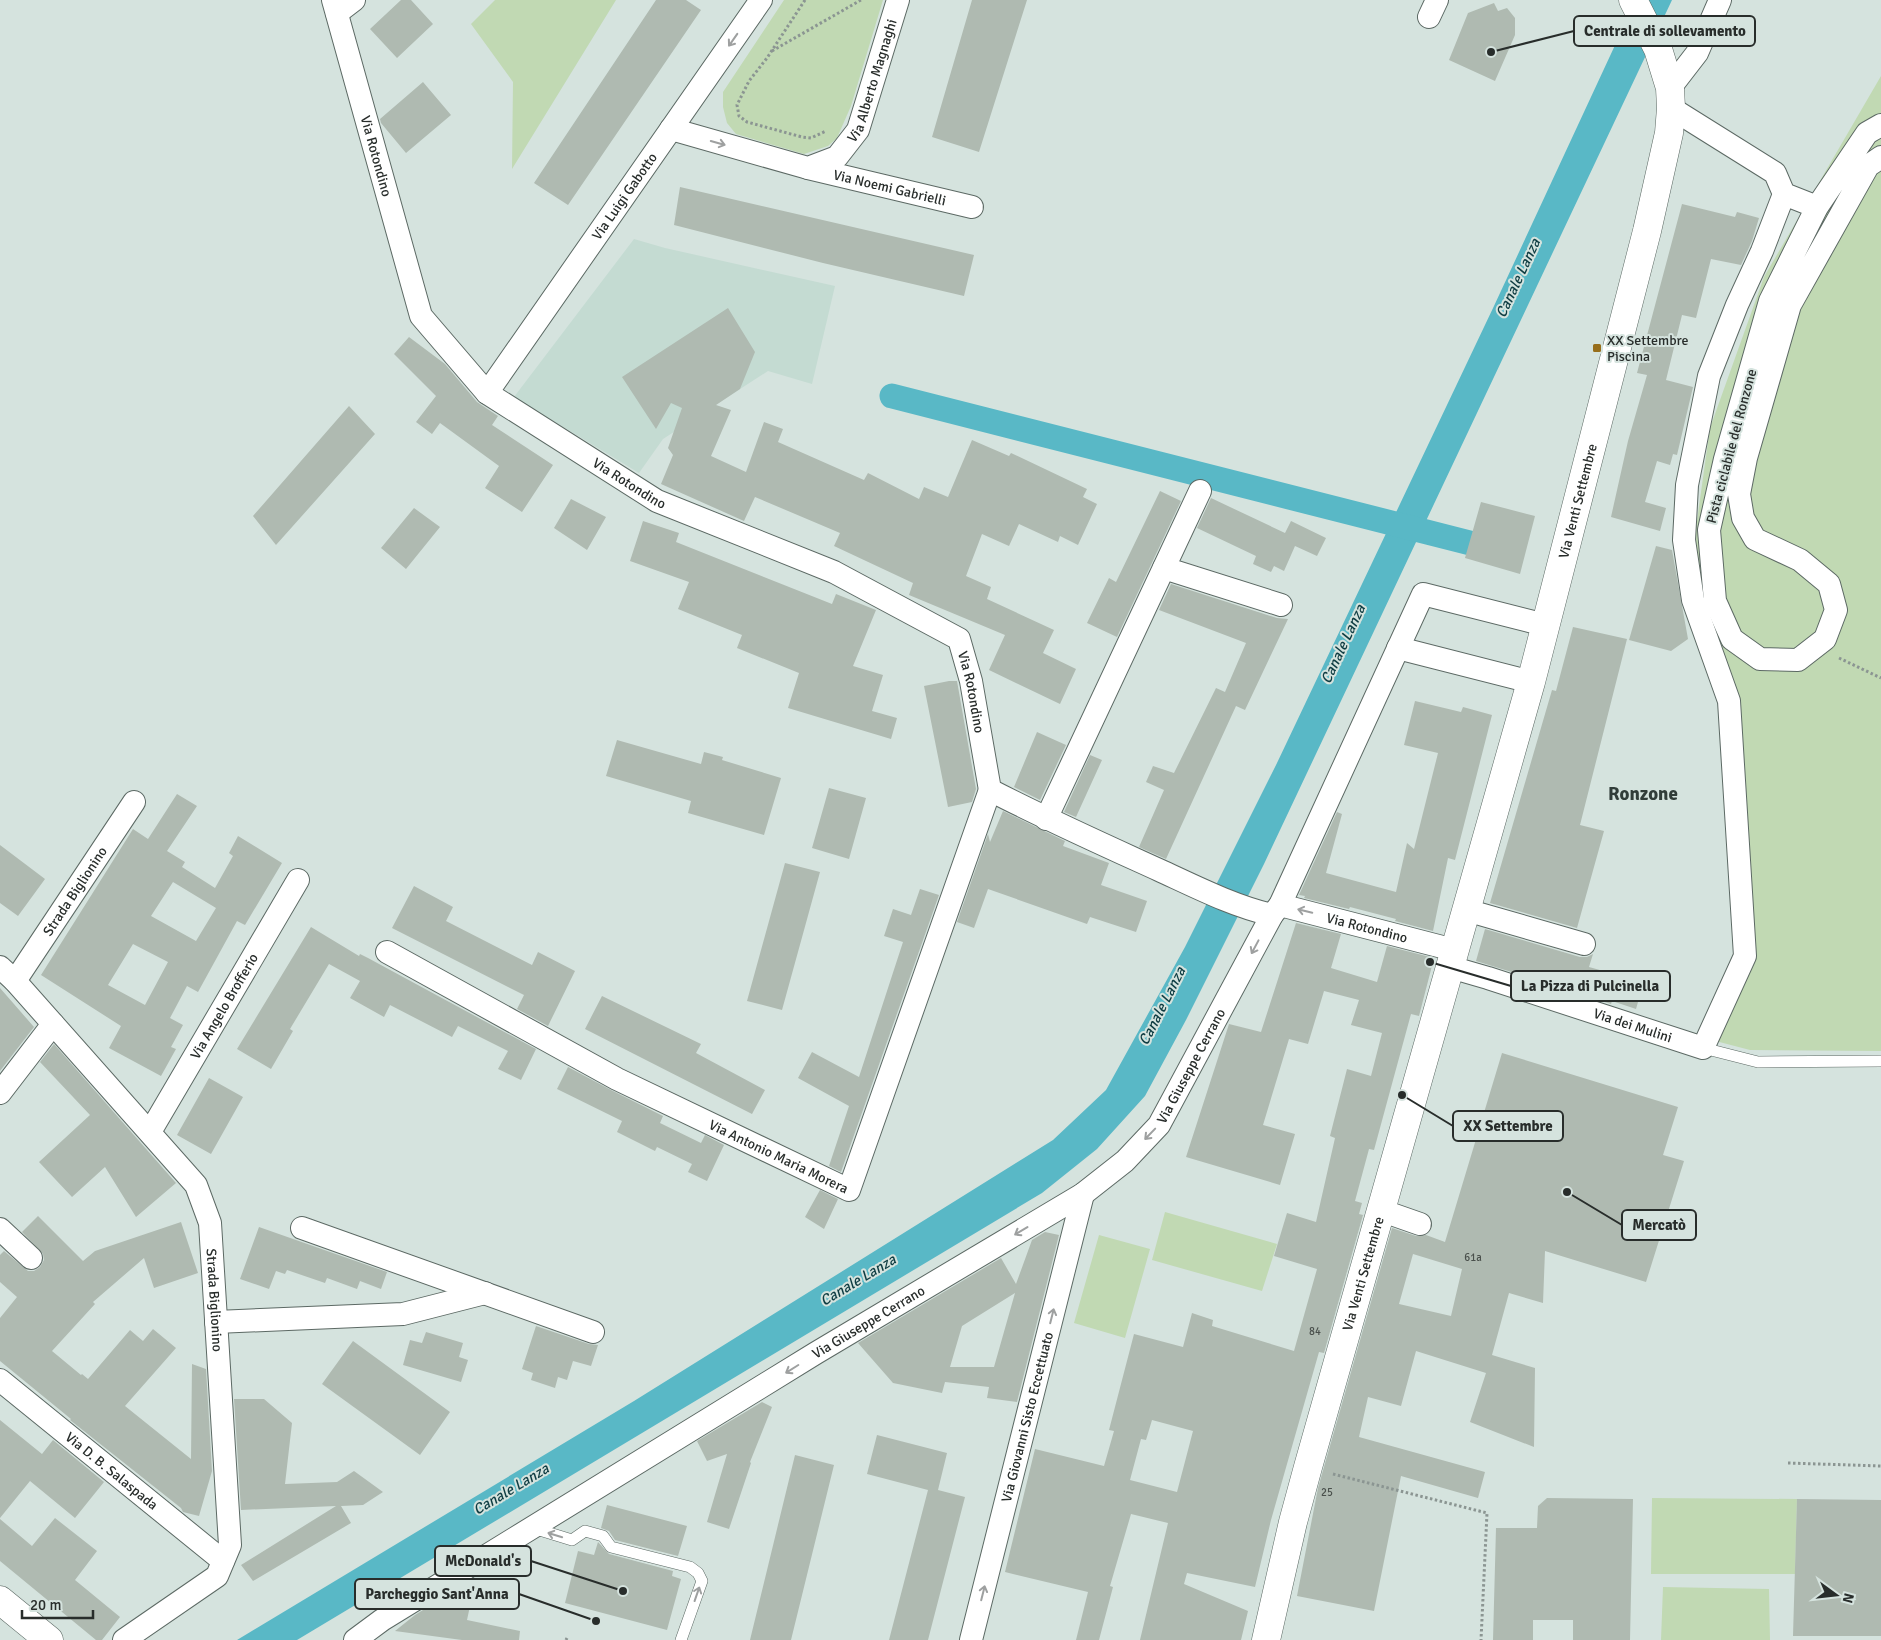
<svg xmlns="http://www.w3.org/2000/svg" width="1881" height="1640" font-family="Signika,sans-serif">
<rect width="100%" height="100%" fill="#d5e3de"/>
<path fill="#c4dbd2" d="M 634,239 L 665,248 L 835,286 L 812,384 L 768,371 L 663,439 L 639,473 L 514,397 Z"/>
<path fill="#c1d9b3" d="M 495,0 L 616,0 L 512,169 L 513,82 L 471,24 Z
M 784,0 L 883,0 L 851,106 L 837,138 L 828,146 L 804,154 L 736,134 L 727,123 L 723,107 L 723,92 Z
M 1881,76 L 1881,1051 L 1750,1050 L 1704,1038 L 1748,961 L 1732,717 L 1693,549 L 1710,428 L 1764,277 Z
M 1165,1212 L 1277,1244 L 1262,1291 L 1152,1260 Z
M 1099,1235 L 1150,1249 L 1125,1338 L 1074,1323 Z
M 1652,1498 L 1797,1499 L 1795,1574 L 1651,1574 Z
M 1663,1587 L 1769,1589 L 1770,1640 L 1661,1640 Z"/>
<path fill="#59b8c6" d="M 1636,0 L 1672,0 L 1264,864 L 1186,1020 L 1145,1096 L 1097,1149 L 1042,1193 L 297,1640 L 237,1640 L 634,1401 L 1053,1140 L 1106,1090 L 1185,947 L 1277,763 L 1494,306 Z"/>
<g fill="none" stroke-linecap="round" stroke-linejoin="round">
<path stroke="#59b8c6" stroke-width="25" d="M 892,396 L 1470,543"/>
</g>
<path fill="#afbab1" fill-rule="evenodd" d="M 401,0 L 411,0 L 433,24 L 397,58 L 370,29 Z
M 656,0 L 686,0 L 701,10 L 568,205 L 534,183 Z
M 972,0 L 1027,0 L 979,152 L 932,137 Z
M 1494,3 L 1498,11 L 1507,8 L 1515,18 L 1515,35 L 1495,81 L 1449,60 L 1468,13 Z
M 423,82 L 451,115 L 406,153 L 381,123 L 380,119 Z
M 680,187 L 974,255 L 964,296 L 823,263 L 674,225 Z
M 1682,204 L 1735,217 L 1737,212 L 1759,218 L 1752,241 L 1741,265 L 1711,259 L 1696,318 L 1682,315 L 1666,380 L 1693,387 L 1677,455 L 1673,454 L 1670,465 L 1657,461 L 1645,502 L 1666,508 L 1660,531 L 1611,517 L 1628,441 L 1647,375 L 1637,373 Z
M 728,308 L 755,352 L 740,389 L 716,405 L 731,410 L 711,456 L 746,472 L 764,422 L 783,429 L 778,442 L 864,480 L 868,473 L 919,499 L 924,487 L 948,497 L 972,440 L 1009,456 L 1011,453 L 1087,489 L 1083,497 L 1097,504 L 1078,545 L 1060,536 L 1058,542 L 1019,524 L 1009,546 L 982,534 L 966,576 L 991,587 L 987,599 L 1054,630 L 1043,653 L 1076,669 L 1060,704 L 989,670 L 1005,635 L 909,595 L 913,583 L 834,546 L 840,533 L 755,497 L 744,521 L 661,484 L 673,455 L 668,448 L 682,408 L 671,403 L 656,429 L 622,377 Z
M 409,337 L 445,364 L 477,402 L 498,416 L 492,425 L 553,465 L 522,512 L 485,488 L 499,466 L 440,423 L 432,434 L 416,422 L 436,396 L 394,354 Z
M 349,406 L 375,434 L 276,545 L 253,516 Z
M 1160,491 L 1181,501 L 1117,637 L 1087,623 L 1109,578 L 1116,582 Z
M 1211,498 L 1285,533 L 1291,521 L 1326,538 L 1317,556 L 1295,546 L 1284,571 L 1274,566 L 1271,572 L 1253,564 L 1256,556 L 1197,528 Z
M 571,499 L 606,517 L 587,550 L 554,528 Z
M 1481,502 L 1535,516 L 1520,574 L 1465,558 Z
M 414,508 L 440,527 L 406,569 L 381,548 Z
M 643,521 L 679,533 L 676,542 L 832,604 L 836,594 L 876,610 L 853,666 L 883,675 L 872,711 L 897,718 L 891,739 L 788,708 L 799,673 L 737,648 L 742,635 L 678,609 L 689,582 L 630,561 Z
M 1656,546 L 1672,550 L 1688,639 L 1671,651 L 1629,640 Z
M 1171,584 L 1277,618 L 1288,619 L 1245,710 L 1236,706 L 1166,859 L 1139,847 L 1164,790 L 1146,782 L 1153,766 L 1174,773 L 1216,688 L 1225,692 L 1246,643 L 1159,610 Z
M 1573,627 L 1627,639 L 1580,825 L 1604,831 L 1577,928 L 1490,903 L 1552,690 L 1556,691 Z
M 949,681 L 957,681 L 976,789 L 972,802 L 948,807 L 924,686 Z
M 1415,701 L 1461,712 L 1463,707 L 1492,715 L 1455,860 L 1448,858 L 1433,931 L 1395,921 L 1396,919 L 1350,907 L 1349,909 L 1304,898 L 1305,896 L 1299,895 L 1337,812 L 1342,814 L 1326,873 L 1396,892 L 1407,843 L 1414,849 L 1438,753 L 1404,745 Z
M 1037,732 L 1066,745 L 1040,800 L 1014,787 Z
M 617,740 L 701,764 L 704,752 L 723,757 L 722,760 L 781,778 L 764,835 L 688,813 L 691,801 L 606,776 Z
M 1090,755 L 1102,760 L 1076,817 L 1064,812 Z
M 829,788 L 866,798 L 849,859 L 812,848 Z
M 177,794 L 197,806 L 167,851 L 185,862 L 182,867 L 215,888 L 233,856 L 229,853 L 238,836 L 282,863 L 245,925 L 237,921 L 198,992 L 187,986 L 170,1018 L 183,1025 L 171,1047 L 176,1049 L 161,1076 L 109,1048 L 121,1026 L 41,975 L 133,829 L 148,839 ZM 173,882 L 216,908 L 196,941 L 151,916 ZM 133,944 L 168,962 L 145,1005 L 108,985 Z
M 1003,811 L 1065,841 L 1063,846 L 1109,863 L 1101,885 L 1147,901 L 1136,932 L 1090,917 L 1087,924 L 988,889 L 974,928 L 957,922 L 988,834 L 990,842 Z
M 0,845 L 45,879 L 18,916 L 0,903 Z
M 785,863 L 820,872 L 782,1010 L 747,1001 Z
M 414,886 L 453,907 L 446,921 L 532,965 L 538,952 L 575,971 L 548,1026 L 517,1009 L 524,995 L 392,928 Z
M 920,889 L 939,895 L 841,1172 L 829,1166 L 849,1106 L 798,1078 L 812,1052 L 859,1077 L 903,942 L 884,936 L 893,909 L 911,915 Z
M 1296,923 L 1341,934 L 1331,968 L 1377,982 L 1387,946 L 1434,958 L 1419,1016 L 1411,1014 L 1374,1150 L 1369,1149 L 1355,1201 L 1362,1203 L 1359,1214 L 1363,1215 L 1324,1353 L 1319,1352 L 1271,1520 L 1255,1587 L 1187,1573 L 1184,1584 L 1248,1611 L 1241,1640 L 1140,1640 L 1168,1523 L 1131,1514 L 1110,1586 L 1113,1587 L 1099,1640 L 1076,1640 L 1088,1592 L 1005,1572 L 1035,1449 L 1104,1466 L 1114,1431 L 1109,1430 L 1134,1334 L 1183,1347 L 1192,1313 L 1213,1320 L 1212,1326 L 1294,1351 L 1317,1269 L 1274,1256 L 1287,1213 L 1316,1222 L 1335,1138 L 1330,1136 L 1347,1069 L 1371,1076 L 1382,1033 L 1351,1025 L 1359,1000 L 1324,991 L 1308,1044 L 1289,1039 L 1263,1125 L 1295,1134 L 1280,1185 L 1186,1157 L 1229,1024 L 1261,1032 ZM 1152,1420 L 1193,1431 L 1177,1492 L 1130,1480 L 1141,1439 L 1146,1440 Z
M 311,927 L 359,956 L 360,954 L 368,958 L 536,1049 L 521,1080 L 498,1069 L 508,1051 L 458,1026 L 452,1037 L 390,1005 L 384,1017 L 350,998 L 360,981 L 329,964 L 290,1029 L 293,1031 L 271,1069 L 237,1049 Z
M 1485,929 L 1580,957 L 1587,957 L 1593,954 L 1589,967 L 1632,979 L 1630,985 L 1642,988 L 1636,1009 L 1612,1001 L 1611,1004 L 1580,994 L 1582,987 L 1531,971 L 1528,977 L 1476,961 Z
M 0,988 L 34,1027 L 0,1071 Z
M 602,996 L 701,1044 L 696,1053 L 765,1090 L 752,1114 L 585,1029 Z
M 54,1044 L 176,1183 L 136,1217 L 105,1167 L 72,1197 L 39,1162 L 90,1115 L 40,1062 Z
M 1502,1053 L 1678,1107 L 1663,1155 L 1684,1161 L 1646,1282 L 1545,1251 L 1543,1303 L 1509,1293 L 1492,1355 L 1535,1368 L 1534,1447 L 1470,1422 L 1486,1373 L 1416,1351 L 1401,1406 L 1368,1397 L 1359,1437 L 1485,1472 L 1478,1498 L 1401,1476 L 1374,1611 L 1297,1596 L 1318,1488 L 1392,1228 L 1416,1236 L 1426,1235 L 1445,1242 ZM 1413,1254 L 1462,1269 L 1451,1316 L 1399,1304 Z
M 568,1067 L 611,1090 L 663,1116 L 660,1123 L 701,1143 L 705,1135 L 724,1145 L 707,1181 L 688,1172 L 692,1164 L 657,1147 L 655,1151 L 617,1132 L 622,1121 L 557,1089 Z
M 209,1078 L 243,1097 L 211,1154 L 177,1135 Z
M 820,1190 L 838,1199 L 824,1229 L 805,1217 Z
M 38,1216 L 83,1261 L 95,1251 L 181,1222 L 198,1273 L 154,1288 L 144,1258 L 93,1302 L 95,1304 L 52,1351 L 81,1375 L 82,1374 L 88,1379 L 130,1330 L 143,1341 L 153,1329 L 176,1348 L 125,1406 L 191,1459 L 192,1364 L 206,1369 L 212,1471 L 199,1516 L 183,1512 L 181,1508 L 70,1420 L 71,1419 L 0,1361 L 0,1318 L 17,1297 L 0,1282 L 0,1255 L 4,1251 L 28,1271 L 34,1271 L 40,1267 L 44,1260 L 43,1254 L 22,1232 Z
M 259,1227 L 387,1272 L 381,1289 L 360,1281 L 357,1289 L 327,1278 L 325,1283 L 287,1270 L 285,1274 L 276,1271 L 269,1289 L 240,1279 Z
M 1045,1232 L 1059,1235 L 1017,1402 L 987,1398 L 989,1387 L 945,1382 L 942,1393 L 893,1383 L 858,1343 L 1001,1258 L 1016,1284 L 1032,1240 ZM 1015,1293 L 994,1367 L 950,1367 L 962,1326 Z
M 536,1326 L 589,1344 L 598,1345 L 591,1366 L 573,1361 L 567,1380 L 558,1377 L 555,1388 L 531,1380 L 533,1373 L 522,1369 Z
M 426,1332 L 463,1343 L 459,1357 L 468,1360 L 461,1382 L 403,1365 L 410,1340 L 422,1343 Z
M 353,1341 L 450,1412 L 420,1455 L 322,1384 Z
M 234,1399 L 264,1399 L 292,1423 L 285,1484 L 337,1482 L 354,1471 L 383,1492 L 363,1505 L 341,1506 L 351,1523 L 253,1581 L 241,1565 L 336,1506 L 241,1510 Z
M 762,1402 L 772,1407 L 750,1462 L 751,1463 L 729,1529 L 707,1522 L 727,1454 L 707,1461 L 697,1441 Z
M 0,1420 L 42,1454 L 53,1440 L 104,1482 L 75,1518 L 30,1481 L 0,1518 Z
M 877,1435 L 947,1453 L 938,1490 L 965,1497 L 928,1640 L 889,1640 L 928,1490 L 867,1474 Z
M 795,1455 L 834,1465 L 791,1640 L 750,1640 Z
M 1547,1498 L 1633,1499 L 1630,1640 L 1573,1640 L 1573,1620 L 1533,1620 L 1533,1640 L 1493,1640 L 1496,1528 L 1537,1528 L 1538,1506 Z
M 1797,1499 L 1881,1500 L 1881,1636 L 1793,1636 Z
M 607,1505 L 687,1526 L 678,1556 L 615,1540 L 609,1531 L 601,1528 Z
M 55,1518 L 97,1551 L 75,1580 L 120,1617 L 102,1640 L 96,1640 L 0,1561 L 0,1519 L 32,1546 Z
M 598,1542 L 609,1554 L 673,1571 L 672,1576 L 681,1579 L 667,1630 L 565,1603 L 578,1551 L 594,1555 Z
M 439,1600 L 470,1606 L 467,1620 L 520,1631 L 519,1640 L 462,1640 L 395,1631 L 415,1615 Z"/>
<g fill="none" stroke-linecap="round" stroke-linejoin="round">
<defs>
<path id="lane" d="M 1703,1048 L 1758,1062 L 1881,1061
M 533,1528 L 572,1540 L 585,1531 L 603,1536 L 611,1547 L 690,1567 L 698,1573 L 702,1581 L 681,1640"/>
<g id="street">
<path id="s1" d="M 333,0 L 421,316 L 487,393 L 657,501 L 834,572 L 959,639 L 971,681 L 990,790 C 1046,819 1102,844 1159,870 C 1196,887 1233,906 1272,915"/>
<path d="M 337,13 L 354,0"/>
<path d="M 1429,17 L 1437,0"/>
<path d="M 1670,88 L 1697,53 L 1720,0"/>
<path d="M 1671,108 L 1775,173 L 1784,194 L 1817,207"/>
<path d="M 1881,125 L 1867,133 L 1817,207 L 1770,301 L 1725,459 L 1709,530 L 1715,601 L 1732,639 L 1760,659 L 1798,660 L 1825,639 L 1836,610 L 1829,584 L 1800,560 L 1755,539 L 1743,518 L 1739,494 L 1746,458 L 1790,305 L 1868,166 L 1881,157"/>
<path id="s2" d="M 671,129 L 808,168 L 837,157 L 858,130 L 898,0"/>
<path id="s3" d="M 808,168 L 972,207"/>
<path id="s4" d="M 487,393 L 761,0"/>
<path d="M 1164,568 L 1281,605"/>
<path d="M 1398,648 L 1531,682"/>
<path d="M 1046,819 L 1200,491"/>
<path id="s5" d="M 1280,905 L 1454,950"/>
<path d="M 1466,910 L 1584,944"/>
<path id="s6" d="M 387,952 L 617,1079 L 849,1190 L 990,790"/>
<path id="s7" d="M 0,967 L 15,981 L 196,1185 L 210,1223 L 230,1545 L 217,1576 L 124,1640"/>
<path id="s8" d="M 1450,967 L 1488,978 L 1703,1048 L 1745,956 L 1729,701 L 1693,600 L 1684,540 L 1687,485 L 1709,376 L 1737,305 L 1762,251 L 1784,194"/>
<path id="s9" d="M 15,981 L 134,802"/>
<path d="M 0,1093 L 53,1024"/>
<path id="s10" d="M 150,1132 L 298,880"/>
<path d="M 1380,1210 L 1420,1224"/>
<path d="M 302,1228 L 593,1332"/>
<path d="M 0,1229 L 31,1258"/>
<path d="M 216,1322 L 403,1314 L 485,1293"/>
<path id="s11" d="M 0,1380 L 223,1561"/>
<path id="s12" d="M 355,1640 L 382,1620 L 816,1353 L 1083,1194 L 1125,1161 L 1159,1125 L 1272,915 L 1280,905 L 1423,594 L 1545,625"/>
<path id="s13" d="M 971,1640 L 1083,1194"/>
</g>
<g id="secondary">
<path d="M 0,1600 L 49,1640"/>
<path id="s14" d="M 1266,1640 L 1293,1522 L 1308,1467 L 1531,682 L 1647,231 L 1669,133 L 1671,108 L 1670,88 L 1658,49 L 1633,0"/>
</g>
</defs>
<use href="#lane" stroke="#5c6964" stroke-width="12"/>
<use href="#street" stroke="#5c6964" stroke-width="24"/>
<use href="#secondary" stroke="#5c6964" stroke-width="29"/>
<path stroke="#8b9592" stroke-width="3" stroke-dasharray="2.5 2.5" stroke-linecap="butt" d="M 805,0 L 767,58 L 749,81 L 737,105 L 739,116 L 747,122 L 802,137 L 811,138 L 826,131
M 772,51 L 861,0
M 1839,658 L 1881,678
M 1788,1463 L 1881,1466
M 1333,1474 L 1487,1513 L 1481,1640
M 566,1640 L 567,1638"/>
<use href="#lane" stroke="#fff" stroke-width="11"/>
<use href="#street" stroke="#fff" stroke-width="22"/>
<use href="#secondary" stroke="#fff" stroke-width="28"/>
</g>
<defs><path id="oneway-shaft" d="M-6 0H5M1.5-3L5.5 0L1.5 3" fill="none" stroke-width="1.6" stroke-linecap="round" stroke-linejoin="round" transform="scale(1.25)"/></defs>
<g stroke="#9ea0a0">
<use href="#oneway-shaft" transform="translate(733 40) rotate(125)"/>
<use href="#oneway-shaft" transform="translate(718 143) rotate(16)"/>
<use href="#oneway-shaft" transform="translate(1305 911) rotate(-166)"/>
<use href="#oneway-shaft" transform="translate(1255 947) rotate(118)"/>
<use href="#oneway-shaft" transform="translate(1150 1134) rotate(134)"/>
<use href="#oneway-shaft" transform="translate(1021 1231) rotate(149)"/>
<use href="#oneway-shaft" transform="translate(1052 1316) rotate(-76)"/>
<use href="#oneway-shaft" transform="translate(792 1369) rotate(148)"/>
<use href="#oneway-shaft" transform="translate(555 1535) rotate(-163)"/>
<use href="#oneway-shaft" transform="translate(983 1593) rotate(-76)"/>
<use href="#oneway-shaft" transform="translate(697 1594) rotate(-71)"/>
</g>
<rect fill="#976e1a" stroke="#d5e3de" stroke-width="2" x="1592" y="343" width="10" height="10" rx="2.5"/>
<g text-anchor="middle" stroke-width="4" stroke-linejoin="round" paint-order="stroke">
<g font-size="11" fill="#4a504c">
<text x="1473" y="1261">61a</text>
<text x="1315" y="1335">84</text>
<text x="1327" y="1496">25</text>
</g>
<g font-size="14" fill="#282d2b" stroke="#d5e3de">
<text dy="5" stroke="none"><textPath href="#s2" startOffset="259">Via Alberto Magnaghi</textPath></text>
<text dy="5" stroke="none"><textPath href="#s1" startOffset="162">Via Rotondino</textPath></text>
<text dy="5" stroke="none"><textPath href="#s3" startOffset="84">Via Noemi Gabrielli</textPath></text>
<text dy="5" stroke="none"><textPath href="#s4" startOffset="240">Via Luigi Gabotto</textPath></text>
<text transform="translate(1731 446) rotate(-75)" y="5">Pista ciclabile del Ronzone</text>
<text dy="5" stroke="none"><textPath href="#s1" startOffset="598">Via Rotondino</textPath></text>
<text dy="5" stroke="none"><textPath href="#s14" startOffset="1181">Via Venti Settembre</textPath></text>
<text dy="5" stroke="none"><textPath href="#s1" startOffset="1018">Via Rotondino</textPath></text>
<text dy="5" stroke="none"><textPath href="#s9" startOffset="108">Strada Biglionino</textPath></text>
<text dy="5" stroke="none"><textPath href="#s5" startOffset="90">Via Rotondino</textPath></text>
<text dy="5" stroke="none"><textPath href="#s10" startOffset="146">Via Angelo Brofferio</textPath></text>
<text dy="5" stroke="none"><textPath href="#s8" startOffset="192">Via dei Mulini</textPath></text>
<text dy="5" stroke="none"><textPath href="#s12" startOffset="1024">Via Giuseppe Cerrano</textPath></text>
<text dy="5" stroke="none"><textPath href="#s6" startOffset="442">Via Antonio Maria Morera</textPath></text>
<text dy="5" stroke="none"><textPath href="#s14" startOffset="379">Via Venti Settembre</textPath></text>
<text dy="5" stroke="none"><textPath href="#s7" startOffset="411">Strada Biglionino</textPath></text>
<text dy="5" stroke="none"><textPath href="#s12" startOffset="604">Via Giuseppe Cerrano</textPath></text>
<text dy="5" stroke="none"><textPath href="#s13" startOffset="230">Via Giovanni Sisto Eccettuato</textPath></text>
<text dy="5" stroke="none"><textPath href="#s11" startOffset="144">Via D. B. Salaspada</textPath></text>
</g>
<g font-size="14" fill="#282d2b" stroke="#d5e3de" text-anchor="start">
<text x="1607" y="345">XX Settembre<tspan x="1607" dy="16">Piscina</tspan></text>
</g>
<g font-size="15" font-style="italic" fill="#0e3c42" stroke="#d5e3de">
<text transform="translate(1518 278) rotate(-65)" y="5">Canale Lanza</text>
<text transform="translate(1343 644) rotate(-65)" y="5">Canale Lanza</text>
<text transform="translate(1162 1006) rotate(-63)" y="5">Canale Lanza</text>
<text transform="translate(858 1280) rotate(-31)" y="5">Canale Lanza</text>
<text transform="translate(511 1489) rotate(-31)" y="5">Canale Lanza</text>
</g>
<g font-size="19" font-weight="bold" fill="#313d39" stroke="#d5e3de">
<text x="1643" y="800">Ronzone</text>
</g>
</g>
<path fill="none" stroke="#282d2b" stroke-width="2" d="M1491 52L1574 31M1430 962L1511 986M1402 1095L1453 1126M1567 1192L1622 1225M623 1591L531 1561M596 1621L519 1594"/>
<g fill="#282d2b" stroke="#d5e3de" stroke-width="2">
<circle cx="1491" cy="52" r="5"/>
<circle cx="1430" cy="962" r="5"/>
<circle cx="1402" cy="1095" r="5"/>
<circle cx="1567" cy="1192" r="5"/>
<circle cx="623" cy="1591" r="5"/>
<circle cx="596" cy="1621" r="5"/>
</g>
<g fill="#d5e3de" stroke="#282d2b" stroke-width="2">
<rect x="1574" y="16" width="181" height="30" rx="5"/>
<rect x="1511" y="971" width="159" height="30" rx="5"/>
<rect x="1453" y="1111" width="110" height="30" rx="5"/>
<rect x="1622" y="1210" width="74" height="30" rx="5"/>
<rect x="435" y="1546" width="96" height="30" rx="5"/>
<rect x="355" y="1579" width="164" height="30" rx="5"/>
</g>
<g font-size="15" text-anchor="middle" font-weight="bold" fill="#282d2b">
<text x="1665" y="36">Centrale di sollevamento</text>
<text x="1590" y="991">La Pizza di Pulcinella</text>
<text x="1508" y="1131">XX Settembre</text>
<text x="1659" y="1230">Mercatò</text>
<text x="483" y="1566">McDonald's</text>
<text x="437" y="1599">Parcheggio Sant'Anna</text>
</g>
<g transform="translate(1836 1595) rotate(105)" stroke="#d5e3de" stroke-width="4" paint-order="stroke">
<path d="M0-4L9 19L0 12L-9 19Z" fill="#282d2b"/>
<text y="-8" font-size="14" font-weight="bold" text-anchor="middle" fill="#282d2b">N</text>
</g>
<path d="M22 1610v8h71v-8" fill="none" stroke="#282d2b" stroke-width="2.5"/>
<text x="30" y="1610" font-size="15" fill="#282d2b" stroke="#d5e3de" stroke-width="4" paint-order="stroke">20 m</text>
</svg>
